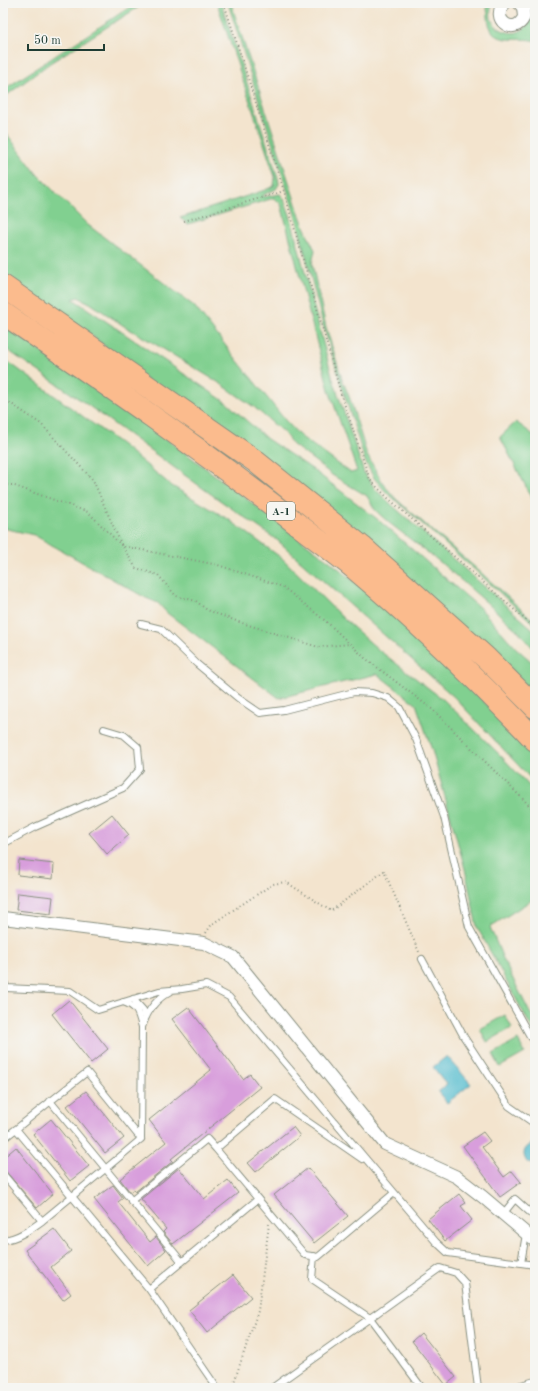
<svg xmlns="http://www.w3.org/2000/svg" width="538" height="1391" font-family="'Old Standard TT',serif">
<rect width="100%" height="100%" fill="#f6f6f2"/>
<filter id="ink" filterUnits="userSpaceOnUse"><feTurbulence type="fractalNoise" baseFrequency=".025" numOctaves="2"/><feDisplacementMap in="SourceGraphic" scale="8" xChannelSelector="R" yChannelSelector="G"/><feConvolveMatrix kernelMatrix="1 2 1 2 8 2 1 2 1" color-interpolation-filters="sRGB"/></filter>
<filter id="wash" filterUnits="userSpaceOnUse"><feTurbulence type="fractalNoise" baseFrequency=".012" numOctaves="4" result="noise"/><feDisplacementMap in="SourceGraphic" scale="16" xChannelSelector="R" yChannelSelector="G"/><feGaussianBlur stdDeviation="0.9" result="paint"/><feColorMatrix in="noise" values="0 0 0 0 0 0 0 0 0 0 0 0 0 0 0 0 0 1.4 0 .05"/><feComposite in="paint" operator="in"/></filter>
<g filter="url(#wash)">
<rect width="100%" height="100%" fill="#f3e4ce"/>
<path fill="#81d090" stroke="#508662" d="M 136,3 L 145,3 L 50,63 L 3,98 L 3,90 Z
M 217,3 L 221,3 L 278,178 L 279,184 L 276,189 L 263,195 L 263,197 L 280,194 L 284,199 L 290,215 L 331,373 L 364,473 L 376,490 L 393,506 L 535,631 L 535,650 L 519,632 L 486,602 L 440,562 L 388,522 L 375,510 L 367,496 L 332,475 L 316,462 L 293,445 L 284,433 L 254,407 L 221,384 L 155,344 L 124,326 L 90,303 L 78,297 L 73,299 L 227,403 L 267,439 L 312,469 L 376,518 L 481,609 L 516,648 L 532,662 L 535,667 L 535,696 L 86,331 L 3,275 L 3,129 L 37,174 L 88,225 L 194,306 L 285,420 L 300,436 L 351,473 L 357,471 L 329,390 L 281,204 L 274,198 L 188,224 L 180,218 L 265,190 L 274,186 L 275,177 Z
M 228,3 L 231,3 L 299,213 L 308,236 L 315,250 L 312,264 L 326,327 L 342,379 L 350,399 L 367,455 L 384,485 L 396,499 L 478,570 L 535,622 L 535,625 L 475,570 L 385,491 L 374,478 L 365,461 L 323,325 L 297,221 Z
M 485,3 L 492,3 C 491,7 490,14 491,19 C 495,29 510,36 520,31 C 528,28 529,20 535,16 L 535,41 C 521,36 497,46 490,27 C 487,20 489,11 485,3 Z
M 3,325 L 132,413 L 332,563 L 410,628 L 472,689 L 535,755 L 535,783 L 454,697 L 277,540 L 208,492 L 82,401 L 3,347 Z
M 3,358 L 122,445 L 172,486 L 228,519 L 283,559 L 346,621 L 380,651 L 444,700 L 502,757 L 535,792 L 535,898 L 490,927 L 504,961 L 530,1013 L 535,1020 L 535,1034 L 477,927 L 465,869 L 432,750 L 416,704 L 377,674 L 279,698 L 167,613 L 158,603 L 146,598 L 34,535 L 3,528 Z
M 516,422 L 535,436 L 535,504 L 500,437 Z
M 505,1015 L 512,1028 L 487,1042 L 480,1029 Z
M 518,1040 L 525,1053 L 500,1067 L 493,1054 Z"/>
<path fill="#51bbce" stroke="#387c81" d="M 447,1056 L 471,1084 L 447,1103 L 438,1092 L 447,1085 L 433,1067 Z
M 532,1144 L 535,1144 L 535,1165 L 527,1162 C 522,1155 523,1148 532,1144 Z"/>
<g id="blocks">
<path fill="#d89edc" d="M 112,814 L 129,835 L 107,854 L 89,833 Z
M 19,860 L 54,864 L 53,879 L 18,875 Z
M 18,893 L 53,897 L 51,914 L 16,910 Z
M 69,1000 L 108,1049 L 91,1063 L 52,1014 Z
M 188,1007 L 243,1079 L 250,1074 L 260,1087 L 171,1159 L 173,1161 L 135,1192 L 134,1189 L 130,1192 L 120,1179 L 166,1142 L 149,1120 L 211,1070 L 172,1019 Z
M 86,1091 L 124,1138 L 105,1153 L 67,1106 Z
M 51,1119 L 89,1166 L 70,1181 L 33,1134 Z
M 293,1127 L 300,1136 L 256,1172 L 248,1163 Z
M 483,1132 L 490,1141 L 482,1147 L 504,1177 L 512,1171 L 521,1182 L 500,1197 L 463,1146 Z
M 16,1147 L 53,1194 L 37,1208 L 3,1168 L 3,1158 Z
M 179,1168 L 204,1199 L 228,1180 L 238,1193 L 173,1244 L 163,1232 L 166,1229 L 141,1199 Z
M 308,1168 L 348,1216 L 314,1243 L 274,1195 Z
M 113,1185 L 123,1198 L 118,1202 L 150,1242 L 156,1237 L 166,1250 L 148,1266 L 94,1199 Z
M 459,1194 L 466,1203 L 461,1206 L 472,1220 L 445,1241 L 428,1219 Z
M 54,1229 L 71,1251 L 51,1267 L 71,1294 L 63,1300 L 25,1250 Z
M 233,1275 L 251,1297 L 207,1333 L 189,1310 Z
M 421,1333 L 456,1377 L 446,1385 L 412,1341 Z"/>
</g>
</g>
<g filter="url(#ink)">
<use href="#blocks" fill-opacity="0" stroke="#899081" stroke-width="1"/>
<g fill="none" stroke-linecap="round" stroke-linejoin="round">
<defs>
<path id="service" d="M 141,624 L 161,629 L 197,664 L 238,698 L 260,713 L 284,710 L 354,692 L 372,693 L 388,698 L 399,707 L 416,739 L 444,817 L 469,927 L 530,1036 L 535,1041
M 3,844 L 35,827 L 123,788 L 140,769 L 138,747 L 124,735 L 104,729
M 422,959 L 464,1037 L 509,1106 L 535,1124
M 3,975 L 6,988 L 70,991 L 98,1010 L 159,991 L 182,989 L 206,985 L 229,997 L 436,1242 L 448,1253 L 535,1265
M 133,999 L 143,1010 L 145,1016
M 123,1002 C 138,1007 138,1013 142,1027 L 141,1139
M 142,1027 C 147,1012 155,999 170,992
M 50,1101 L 182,1262
M 3,1139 L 16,1129
M 362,1159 L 275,1099 L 216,1149 L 305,1255 L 318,1257 L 394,1193
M 3,1174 L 42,1221 C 75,1194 108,1167 141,1139 L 87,1072 L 16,1129 L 149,1289 L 258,1199
M 131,1201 L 207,1139 L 216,1149
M 503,1214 L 515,1199 L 535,1217
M 3,1240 C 17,1239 31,1229 42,1221
M 314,1256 L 312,1279 L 370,1318 L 422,1388
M 521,1263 L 526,1234
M 149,1289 L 217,1388
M 272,1388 L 440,1268 L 456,1273 L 465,1283 L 478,1388
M 511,1388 L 535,1381"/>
<path id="minor" d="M 505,3 C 489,18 514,38 524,17 L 523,7 L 519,3
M 523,7 L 526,4 L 535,5
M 3,918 L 204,943 L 233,957 L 385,1144 L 457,1177 L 483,1197 L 535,1241"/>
<path id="motorway" d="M 3,286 L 255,461 L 362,547 L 486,658 L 535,707
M 3,313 C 102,381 201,449 296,523 C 315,538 334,552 353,567 C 417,621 477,679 535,740"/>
</defs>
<use href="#service" stroke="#899081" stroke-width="8"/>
<use href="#minor" stroke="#899081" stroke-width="14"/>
<use href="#motorway" stroke="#899081" stroke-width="24"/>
<path stroke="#899081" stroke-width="2" stroke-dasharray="1 3" stroke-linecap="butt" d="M 224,3 L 284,191 L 341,394 L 370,480 L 388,498 L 535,628
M 184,221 L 284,191
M 3,398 L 41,424 L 93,480 L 122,546 L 136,568 L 158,575 L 176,596 L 196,601 L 207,610 L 239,622 L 318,647 L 350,644
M 3,485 L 12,485 L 88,512 L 122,546 L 218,565 L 283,587 L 328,623 L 365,658 L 433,710 L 535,811
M 206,933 L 212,924 L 273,884 L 286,882 L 331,911 L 384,871 L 419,952
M 232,1388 L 258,1311 L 269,1224"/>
<use href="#service" stroke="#fff" stroke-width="6"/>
<use href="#minor" stroke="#fff" stroke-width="12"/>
<use href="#motorway" stroke="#fbbb8d" stroke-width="22"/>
</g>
</g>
<g text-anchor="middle" stroke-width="4" stroke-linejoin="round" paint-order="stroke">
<rect fill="#f6f6f2" stroke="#60746d" stroke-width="1" x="267" y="502" width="28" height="18" rx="3"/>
<g font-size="11" font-weight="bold" fill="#1f3d34">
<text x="281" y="515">A-1</text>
</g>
</g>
<rect width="538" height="1391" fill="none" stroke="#f6f6f2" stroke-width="16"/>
<path d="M28 44v6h76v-6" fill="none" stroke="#1f3d34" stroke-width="2"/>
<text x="34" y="44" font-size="12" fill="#1f3d34" stroke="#f6f6f2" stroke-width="3" paint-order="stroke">50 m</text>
</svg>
